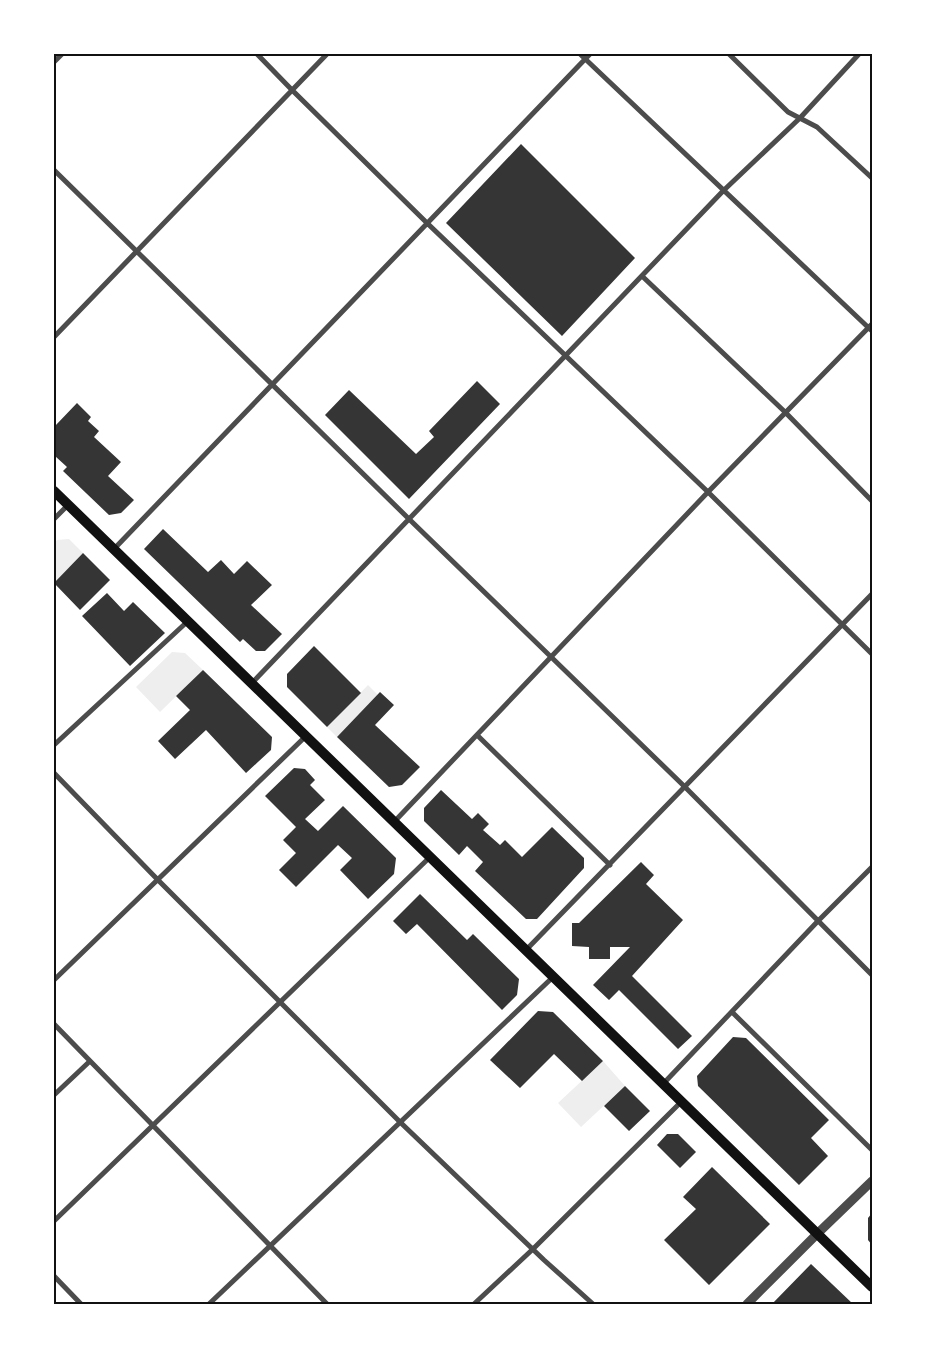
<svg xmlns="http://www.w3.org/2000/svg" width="926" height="1358" font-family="'Roboto Condensed',sans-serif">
<rect width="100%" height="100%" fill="#fff"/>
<path fill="#eee" d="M 69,539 L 83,553 L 54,583 L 54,543 L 57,540 Z
M 172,652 L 185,653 L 203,670 L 160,712 L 136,687 Z
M 368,685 L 378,695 L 337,737 L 327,727 Z
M 603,1061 L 625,1086 L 581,1127 L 558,1103 Z"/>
<path fill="#353535" d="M 521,144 L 635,258 L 562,336 L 446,223 Z
M 477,381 L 500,404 L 409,499 L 325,415 L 349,390 L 416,454 L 434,437 L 429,431 Z
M 77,403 L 91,417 L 88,421 L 99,431 L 94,437 L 121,462 L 108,476 L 134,500 L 121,513 L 109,515 L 63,471 L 67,467 L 55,456 L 54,457 L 54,425 L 55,426 Z
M 163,529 L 208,572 L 221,560 L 234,574 L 247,561 L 272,585 L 251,605 L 282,634 L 265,651 L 256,651 L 243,639 L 240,642 L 144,549 Z
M 83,553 L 110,580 L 80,610 L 54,583 Z
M 107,593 L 124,611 L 133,602 L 165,633 L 130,666 L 82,616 Z
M 314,646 L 361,693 L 327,727 L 287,687 L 287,674 Z
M 203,670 L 272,737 L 271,750 L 246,773 L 206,730 L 175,759 L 158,741 L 190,710 L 176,696 Z
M 380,692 L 394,705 L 375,725 L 420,767 L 402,785 L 389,787 L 337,737 Z
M 294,768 L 305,769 L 315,780 L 310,785 L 325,800 L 305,819 L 318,831 L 343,806 L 396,858 L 394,874 L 368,899 L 340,870 L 352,858 L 338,845 L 296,887 L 279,870 L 296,853 L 283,840 L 296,827 L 265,796 Z
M 441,790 L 472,819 L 478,813 L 489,824 L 483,830 L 500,845 L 505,840 L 522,857 L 552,827 L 584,858 L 584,868 L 537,919 L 526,919 L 475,871 L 483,862 L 467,846 L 459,855 L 424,821 L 424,808 Z
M 641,862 L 654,875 L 646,884 L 683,920 L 632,976 L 692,1036 L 678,1049 L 619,990 L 609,1000 L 593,985 L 630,947 L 610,947 L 610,959 L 589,959 L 589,947 L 572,946 L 572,923 L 579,923 Z
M 420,894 L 467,940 L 473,934 L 519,979 L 517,995 L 502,1010 L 417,924 L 406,934 L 393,921 Z
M 538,1011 L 553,1012 L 603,1061 L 582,1081 L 554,1054 L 520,1088 L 490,1060 Z
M 733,1037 L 746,1038 L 829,1120 L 811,1138 L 828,1156 L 799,1185 L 698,1086 L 697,1076 Z
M 625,1086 L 650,1111 L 629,1131 L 604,1106 Z
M 667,1134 L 678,1134 L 696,1152 L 680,1168 L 657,1145 Z
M 712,1167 L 770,1224 L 709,1285 L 664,1240 L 696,1209 L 683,1197 Z
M 872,1213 L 872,1245 L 868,1240 L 868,1218 Z
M 811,1264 L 853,1304 L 772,1304 Z"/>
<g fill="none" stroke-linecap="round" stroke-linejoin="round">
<path stroke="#4c4c4c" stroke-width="5" d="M 257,54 L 292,90 L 427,223 L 708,492 L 872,654
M 580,54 L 872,331
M 729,54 L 788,112 L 817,127 L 872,178
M 54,62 L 62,54
M 54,170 L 409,519 L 685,787 L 872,975
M 642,276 L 785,412 L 872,501
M 54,337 L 327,54
M 54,519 L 68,505
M 114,549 L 590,54
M 252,683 L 723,191 L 800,118 L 859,54
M 477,735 L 610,865
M 54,745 L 188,621
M 54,773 L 158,880 L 400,1122 L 544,1260 L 593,1304
M 394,822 L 708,492 L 872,324
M 526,950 L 872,594
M 54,980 L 306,736
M 732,1012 L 872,1150
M 54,1024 L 327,1304
M 663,1084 L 818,921 L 872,867
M 54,1095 L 89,1062
M 54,1221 L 430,857
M 54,1276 L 81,1304
M 209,1304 L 553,977
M 474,1304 L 533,1249 L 681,1102"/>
<path stroke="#4c4c4c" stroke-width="9" d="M 747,1304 L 817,1234 L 872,1181"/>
<path stroke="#111" stroke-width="10" d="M 54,491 L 872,1287"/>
</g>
<rect width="926" height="1358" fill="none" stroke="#ffffff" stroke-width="110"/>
<rect x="55" y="55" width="816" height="1248" fill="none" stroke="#111" stroke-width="2"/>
</svg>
